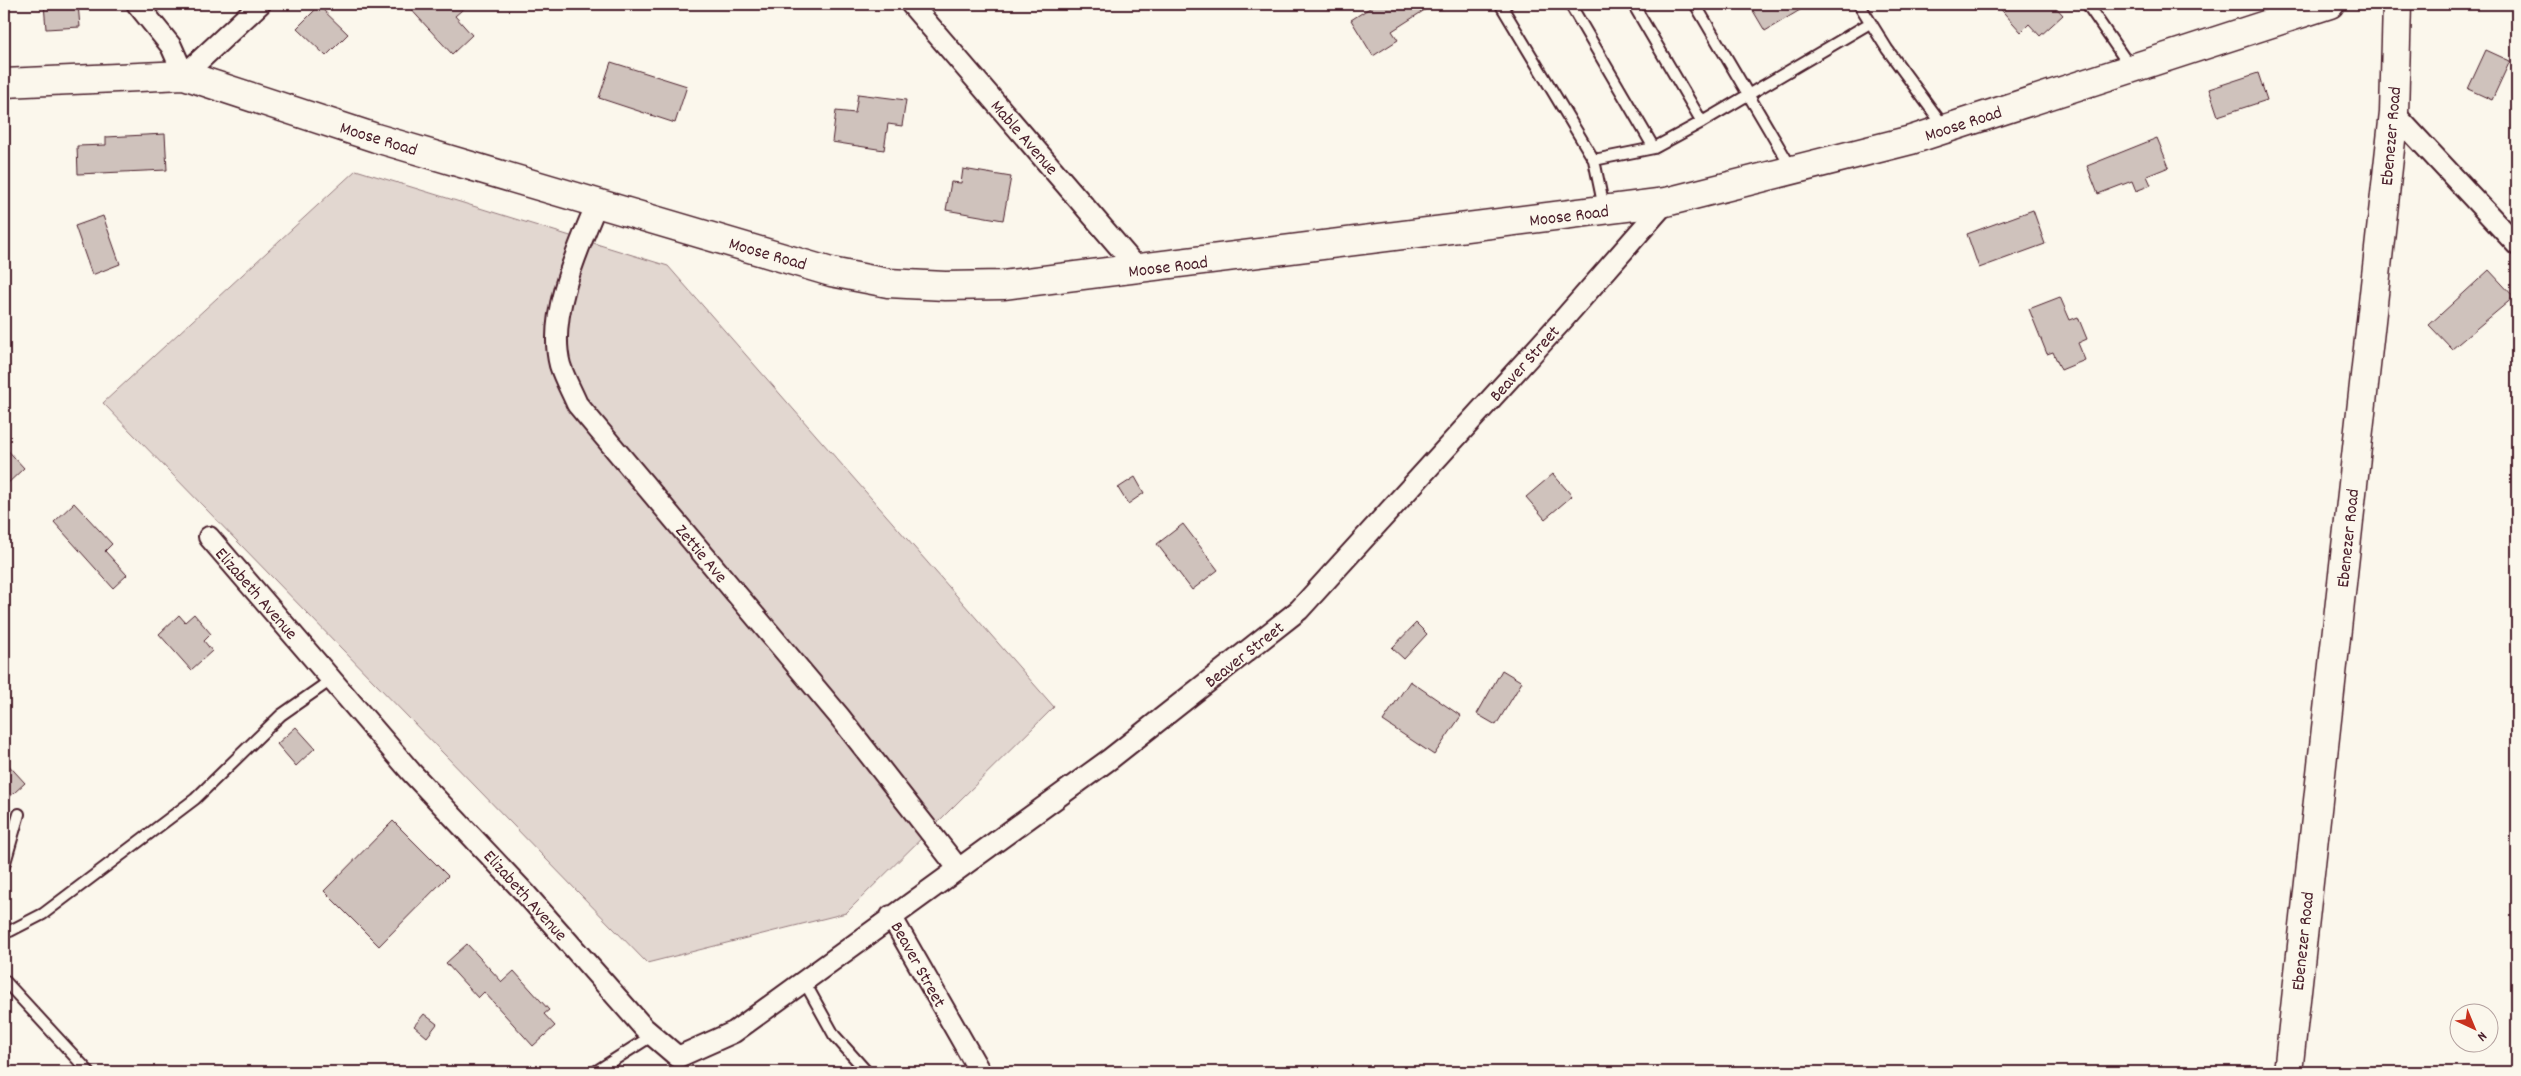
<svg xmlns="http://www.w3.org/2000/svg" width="2521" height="1076" font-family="Dekko,sans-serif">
<rect width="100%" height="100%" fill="#fbf7ec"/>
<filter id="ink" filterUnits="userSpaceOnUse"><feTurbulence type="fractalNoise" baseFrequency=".02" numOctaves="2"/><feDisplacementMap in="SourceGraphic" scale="10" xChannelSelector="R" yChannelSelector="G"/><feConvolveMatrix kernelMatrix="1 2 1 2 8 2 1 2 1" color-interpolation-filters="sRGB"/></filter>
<g filter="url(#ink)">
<path fill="#e2d7d0" stroke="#967b7e" d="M 356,170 L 668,266 L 1054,707 L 846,913 L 647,963 L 103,403 Z"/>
<path fill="#cfc2bc" stroke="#4a1f2b" d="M 44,4 L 78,4 L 80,27 L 46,29 Z
M 406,4 L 469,4 L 455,16 L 472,35 L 452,54 Z
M 1376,4 L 1434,4 L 1392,31 L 1398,40 L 1373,56 L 1351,20 Z
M 1749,4 L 1810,4 L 1765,31 Z
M 1996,4 L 2053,4 L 2063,15 L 2040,36 L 2029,24 L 2021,32 Z
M 319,6 L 348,34 L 326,56 L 297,28 Z
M 2486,50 L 2510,61 L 2492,100 L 2468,89 Z
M 611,62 L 687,86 L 675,123 L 599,98 Z
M 2258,73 L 2267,100 L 2218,116 L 2209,89 Z
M 858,94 L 906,100 L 902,126 L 888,124 L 884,150 L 832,142 L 836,111 L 855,113 Z
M 165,134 L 167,170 L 78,174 L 77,146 L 106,145 L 106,137 Z
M 2157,138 L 2169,167 L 2147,176 L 2151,185 L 2136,191 L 2132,181 L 2098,194 L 2087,166 Z
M 963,169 L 1011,177 L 1003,220 L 946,210 L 951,182 L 961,183 Z
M 2033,210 L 2045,244 L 1979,268 L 1967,234 Z
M 103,216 L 120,264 L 92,275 L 75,226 Z
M 2489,270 L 2514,297 L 2452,349 L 2429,325 Z
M 2060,297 L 2070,320 L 2078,317 L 2087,339 L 2078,343 L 2085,360 L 2061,370 L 2053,352 L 2047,354 L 2029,309 Z
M 4,446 L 24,468 L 4,487 Z
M 1553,474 L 1572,496 L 1545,519 L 1526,497 Z
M 1135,477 L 1144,493 L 1128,504 L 1118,488 Z
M 74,503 L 112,544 L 105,551 L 127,575 L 113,588 L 54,522 Z
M 1183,524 L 1218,570 L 1192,590 L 1157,544 Z
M 194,614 L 211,634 L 204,641 L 212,651 L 191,670 L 159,634 L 179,615 L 185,622 Z
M 1416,623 L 1427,634 L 1404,659 L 1392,648 Z
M 1502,670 L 1522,682 L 1496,725 L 1477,714 Z
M 1410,681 L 1461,716 L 1434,755 L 1383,721 Z
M 296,727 L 315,748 L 296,766 L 277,744 Z
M 4,760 L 25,783 L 4,802 Z
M 393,821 L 448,876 L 379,946 L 324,891 Z
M 467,944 L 502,982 L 514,971 L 549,1010 L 544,1014 L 555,1026 L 533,1046 L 484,992 L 478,998 L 446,963 Z
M 424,1014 L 437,1024 L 427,1037 L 414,1026 Z"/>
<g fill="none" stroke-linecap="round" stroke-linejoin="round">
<defs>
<path id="lane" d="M 1507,4 L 1502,7 L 1594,160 L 1604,208
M 1570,4 L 1654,148
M 1633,4 L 1702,122
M 1695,4 L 1792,169
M 1859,4 L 1887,49 L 1945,128
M 2087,4 L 2131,68
M 1594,160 L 1654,148 L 1702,122 L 1870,23
M 4,866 L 19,814
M 4,930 L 10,931 L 43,914 L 195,799 L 281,715 L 331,680
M 4,980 L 89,1072
M 804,981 L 834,1035 L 867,1072
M 595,1072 L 653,1035"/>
<path id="street" d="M 137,4 L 171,46 L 184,75 L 260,4
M 911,4 L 1139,270
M 2394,113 L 2517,245
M 597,203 C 578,249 547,315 560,365 C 564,378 572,392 577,404 L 839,716 L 958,868
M 209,537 L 411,772 L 525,893 L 644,1028 L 678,1057
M 891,916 L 980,1072
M 678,1057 L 734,1032 L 1110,759 L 1299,610 L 1561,322 L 1666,202"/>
<path id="secondary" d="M 4,83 L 184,75 L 376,138 L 831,272 L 888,283 L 945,286 L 1003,285 L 1666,202 L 1911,140 L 2330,4
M 2288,1072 L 2394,113 L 2397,4"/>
</defs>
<use href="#lane" stroke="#4a1f2b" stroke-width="14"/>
<use href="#street" stroke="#4a1f2b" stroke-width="24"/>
<use href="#secondary" stroke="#4a1f2b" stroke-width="31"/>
<use href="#lane" stroke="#fbf7ec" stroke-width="10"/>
<use href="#street" stroke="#fbf7ec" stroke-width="20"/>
<use href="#secondary" stroke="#fbf7ec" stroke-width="28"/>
</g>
</g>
<g text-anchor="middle" stroke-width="4" stroke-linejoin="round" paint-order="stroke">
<g font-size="18" fill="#4a1f2b" stroke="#fbf7ec">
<text transform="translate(1963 123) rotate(-18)" y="6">Moose Road</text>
<text transform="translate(2390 136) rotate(-85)" y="6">Ebenezer Road</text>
<text transform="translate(1025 137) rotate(49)" y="6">Mable Avenue</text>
<text transform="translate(379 138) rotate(17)" y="6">Moose Road</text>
<text transform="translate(1569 215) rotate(-7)" y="6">Moose Road</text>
<text transform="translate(768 253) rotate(16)" y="6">Moose Road</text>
<text transform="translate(1168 266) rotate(-7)" y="6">Moose Road</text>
<text transform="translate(1524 363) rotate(-48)" y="6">Beaver Street</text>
<text transform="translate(2347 538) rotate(-84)" y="6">Ebenezer Road</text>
<text transform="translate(702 553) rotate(50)" y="6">Zettie Ave</text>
<text transform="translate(257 593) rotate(49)" y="6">Elizabeth Avenue</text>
<text transform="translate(1244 654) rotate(-38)" y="6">Beaver Street</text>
<text transform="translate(526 895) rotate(48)" y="6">Elizabeth Avenue</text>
<text transform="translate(2302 941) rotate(-84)" y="6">Ebenezer Road</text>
<text transform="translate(919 964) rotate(61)" y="6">Beaver Street</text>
</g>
</g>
<rect width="2521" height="1076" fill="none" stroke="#fbf7ec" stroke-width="20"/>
<rect x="10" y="10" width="2501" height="1056" fill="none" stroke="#4a1f2b" stroke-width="2" filter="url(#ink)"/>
<g transform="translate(2474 1028) rotate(136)"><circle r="24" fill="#fbf7ec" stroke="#b4a19f"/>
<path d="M0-4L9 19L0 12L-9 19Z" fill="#c8321e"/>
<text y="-8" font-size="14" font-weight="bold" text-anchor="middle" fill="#4a1f2b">N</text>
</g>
</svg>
